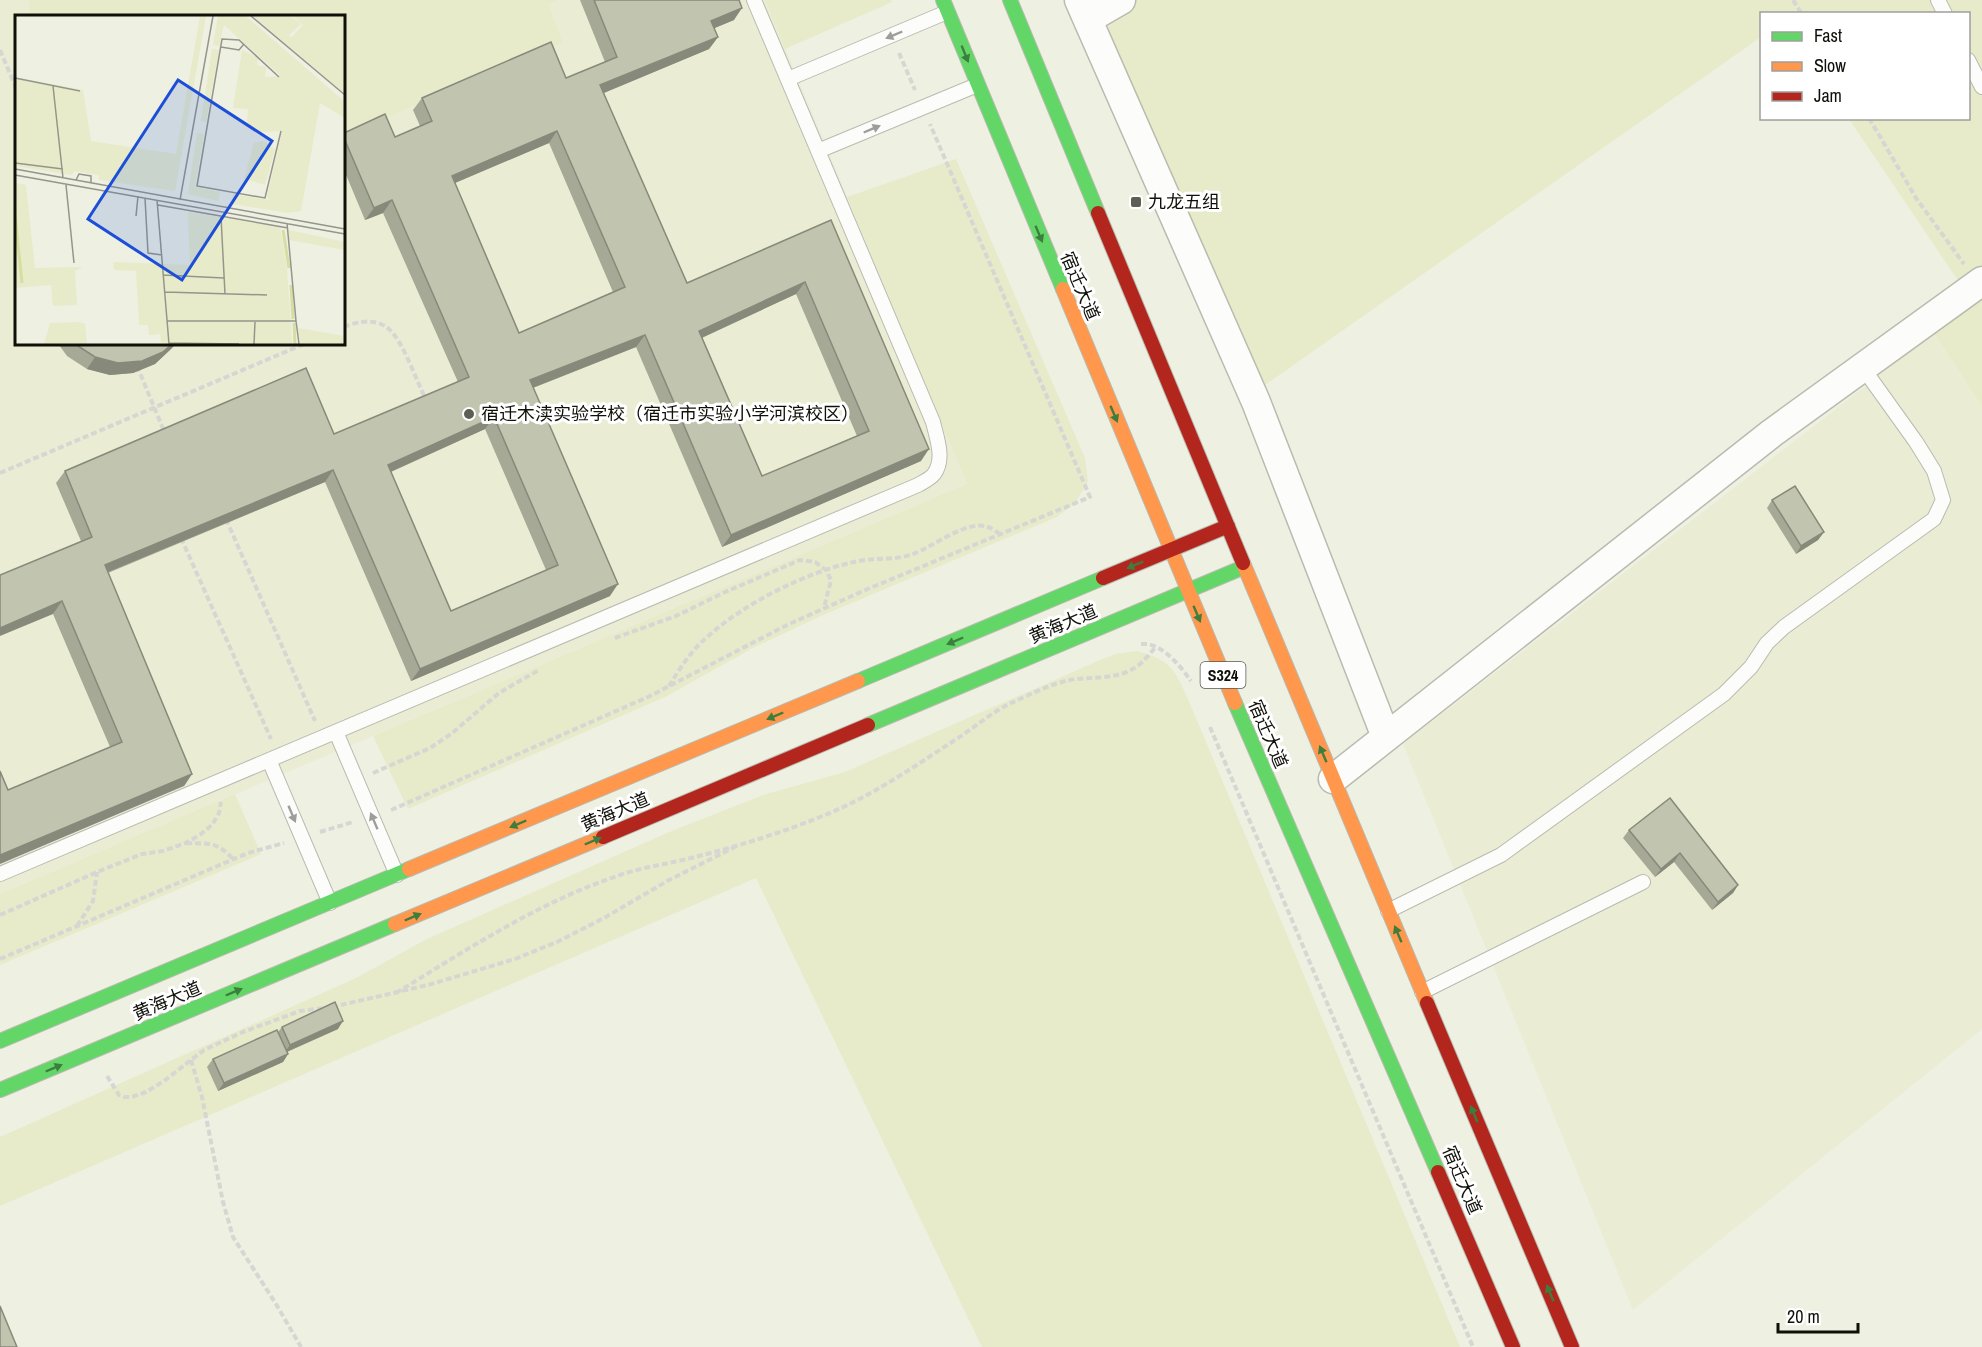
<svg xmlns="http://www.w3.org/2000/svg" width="1982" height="1347" font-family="'Archivo Narrow','Noto Sans SC',sans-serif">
<rect width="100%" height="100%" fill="#eef0e2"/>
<path fill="#eaedd4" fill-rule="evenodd" d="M 0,0 L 765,0 L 967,484 L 0,894 ZM 16,16 L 344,16 L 344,344 L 16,344 Z
M 1934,333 L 1982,406 L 1982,1029 L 1633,1310 L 1403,744 Z"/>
<path fill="#e7ebca" d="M 29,0 L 557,0 L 548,4 L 563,43 L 344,135 L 344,16 L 31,16 Z
M 765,0 L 891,0 L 892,2 L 785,49 Z
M 1091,0 L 1982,0 L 1982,406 L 1934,333 L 1959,282 L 1849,119 L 1968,118 L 1968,14 L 1762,14 L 1761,37 L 1262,387 Z
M 956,159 L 1085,458 L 1088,482 L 1075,503 L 1057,517 L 823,615 L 751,649 L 665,697 L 408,809 L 373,736 L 967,484 L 847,197 Z
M 1137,651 C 1170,660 1174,668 1188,699 L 1460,1347 L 982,1347 L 756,878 L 0,1206 L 0,1137 L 354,979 L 427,939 L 667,833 L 763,795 L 845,772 L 1100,660 L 1116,654 Z
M 235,794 L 261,854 L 0,965 L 0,894 Z"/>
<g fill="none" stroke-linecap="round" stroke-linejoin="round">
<defs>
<path id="lane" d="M 1938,0 L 1945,14
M 1968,60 L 1982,87
M 788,79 L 947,12
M 818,151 L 977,85
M 336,732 L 397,875
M 269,760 L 330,903
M 0,874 L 918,485 C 923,482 930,479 934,474 C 945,459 937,439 933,422 L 754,0
M 1388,911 L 1501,855 L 1724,694 L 1751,667 L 1767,643 L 1784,627 L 1934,519 L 1943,500 L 1934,471 L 1916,442 L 1863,368
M 1422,992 L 1643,882"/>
<path id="street" d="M 1079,0 L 1256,402 L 1386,737
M 1088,19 L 1121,0
M 1333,779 L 1772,433 L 1982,281"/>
<path id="fast" d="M 943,0 L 1063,289
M 1010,0 L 1098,213
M 858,681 L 1103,578
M 1235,703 L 1438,1172
M 868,725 L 1244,567
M 0,1041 L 409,869
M 0,1090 L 395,924"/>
<path id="slow" d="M 1063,289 L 1235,703
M 1243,563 L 1427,1003
M 409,869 L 858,681
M 395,924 L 603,837"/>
<path id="jam" d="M 1098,213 L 1243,563
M 1103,578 L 1228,526
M 603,837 L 868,725
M 1427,1003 L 1572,1347
M 1438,1172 L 1513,1347"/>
</defs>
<use href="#lane" stroke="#b9bbaf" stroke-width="16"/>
<use href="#street" stroke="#b9bbaf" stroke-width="31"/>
<use href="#fast" stroke="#b9bbaf" stroke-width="16"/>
<use href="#slow" stroke="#b9bbaf" stroke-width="16"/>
<use href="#jam" stroke="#b9bbaf" stroke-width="16"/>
<path stroke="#d6d6d3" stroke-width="4" stroke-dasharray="6 3" stroke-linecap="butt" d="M 1793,0 L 1802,14
M 0,50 L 16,88
M 899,53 L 915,90
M 1869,118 L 1916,198 L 1964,264
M 344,327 C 357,321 377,318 389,329 C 403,341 417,382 426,400
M 137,366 L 164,431
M 0,473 L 304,344
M 226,519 L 315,721
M 181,538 L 271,739
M 615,638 L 676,616 L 723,593 L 800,560 L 815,562 L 826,570 L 831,580 L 824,608
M 1141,644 C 1162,642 1180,666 1191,681
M 669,686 C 679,670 690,652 705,639 C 741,605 806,572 854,562 C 874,557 894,561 913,554 C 933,547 967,519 988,527 C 992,528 996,532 1000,534
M 1210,727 L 1473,1347
M 373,773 L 430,748 L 451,734 L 499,693 L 539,670
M 391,810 L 648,697 L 787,625 L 863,591 L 1090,497 L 930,124
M 320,832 L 353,822
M 186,843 C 210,844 216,841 233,859
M 0,915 L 97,872 L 142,854 L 163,851 L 186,843 L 201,834 L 212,825 L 219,813 L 221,802
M 77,926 L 93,901 L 97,872
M 0,959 L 248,853 L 284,843
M 396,993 C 468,949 539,902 620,875 C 643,867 667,864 691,858 C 736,847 781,833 825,815 C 872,796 915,766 958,738 C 975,727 992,712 1011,703 C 1029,695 1050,684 1070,680 C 1094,676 1119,681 1140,664 C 1145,660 1150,653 1155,648
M 332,1007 L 428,985 L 515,959 L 557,942 L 604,918 L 669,880 L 735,847
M 191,1060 L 202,1097 L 223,1202 L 233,1237 L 276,1304 L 301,1347
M 107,1076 L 119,1095 L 124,1097 L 132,1097 L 146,1092 L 164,1081 L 204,1050 L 243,1032 L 300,1011 L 325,1008"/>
<use href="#lane" stroke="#fcfdfb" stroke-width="14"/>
<use href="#street" stroke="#fcfdfb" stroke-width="28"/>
<use href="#fast" stroke="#63d668" stroke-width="14"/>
<use href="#slow" stroke="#ff974d" stroke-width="14"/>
<use href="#jam" stroke="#b3261e" stroke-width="14"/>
</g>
<path fill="#a6a996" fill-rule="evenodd" d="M 580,0 L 739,0 L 734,20 L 714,28 L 718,37 L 709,49 L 603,93 L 687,283 L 831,220 L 921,461 L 722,547 L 636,347 L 533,388 L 610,596 L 411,681 L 325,482 L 108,573 L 192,774 L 184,786 L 8,790 L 110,747 L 53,614 L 81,541 L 56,483 L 65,471 L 334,434 L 458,382 L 383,213 L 365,220 L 344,170 L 344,133 L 395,137 L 420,126 L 413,110 L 422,98 L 566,78 L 605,62 ZM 549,143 L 613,292 L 519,333 L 455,183 ZM 796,294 L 857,436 L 762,476 L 702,337 ZM 485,429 L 546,570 L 451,611 L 391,472 Z
M 55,344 L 175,344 L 172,348 L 155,364 L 133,373 L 110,375 L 87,369 L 67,356 L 59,345 L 56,346 Z
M 1772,500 L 1824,532 L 1818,540 L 1796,554 L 1767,508 Z
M 1670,798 L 1738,885 L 1733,893 L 1712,910 L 1674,862 L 1655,877 L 1623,838 L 1629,830 Z
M 282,1027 L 338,1029 L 287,1052 L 288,1054 L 283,1062 L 218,1091 L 207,1067 L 213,1059 L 278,1032 Z"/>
<path fill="#87897a" d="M 742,8 L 734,20 L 703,33 L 711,21 Z
M 718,37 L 709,49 L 592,98 L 600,85 Z
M 557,131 L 549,143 L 443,188 L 452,176 Z
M 392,200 L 383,213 L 365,220 L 374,208 Z
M 805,282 L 796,294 L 691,343 L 699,331 Z
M 645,335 L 636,347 L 522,392 L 530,380 Z
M 172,344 L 175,344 L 172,348 L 155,364 L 133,373 L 110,375 L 87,369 L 95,357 Z
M 494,417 L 485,429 L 379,477 L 388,465 Z
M 929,449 L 921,461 L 722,547 L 731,535 Z
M 333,470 L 325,482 L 96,577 L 105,565 Z
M 1824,532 L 1818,540 L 1796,554 L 1801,546 Z
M 618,584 L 610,596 L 411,681 L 420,669 Z
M 62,601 L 53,614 L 0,636 L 0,628 Z
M 192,774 L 184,786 L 0,864 L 0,855 Z
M 1680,853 L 1674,862 L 1655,877 L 1661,869 Z
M 1738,885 L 1733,893 L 1712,910 L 1718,902 Z
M 343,1021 L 338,1029 L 284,1053 L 290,1045 Z
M 288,1054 L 283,1062 L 218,1091 L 224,1083 Z"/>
<path fill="#c1c4ae" stroke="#87897a" stroke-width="1.5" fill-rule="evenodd" d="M 594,0 L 739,0 L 742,8 L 711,21 L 718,37 L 600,85 L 687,283 L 831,220 L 929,449 L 731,535 L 645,335 L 530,380 L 618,584 L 420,669 L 333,470 L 105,565 L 192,774 L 0,855 L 0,771 L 8,790 L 122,742 L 62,601 L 0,628 L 0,575 L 92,537 L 65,471 L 306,368 L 334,434 L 469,377 L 392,200 L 374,208 L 344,138 L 344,133 L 385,114 L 395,137 L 432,121 L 422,98 L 551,42 L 566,78 L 617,57 ZM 557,131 L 625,287 L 519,333 L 452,176 ZM 805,282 L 869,431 L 762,476 L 699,331 ZM 494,417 L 558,565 L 451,611 L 388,465 Z
M 75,344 L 172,344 L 163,352 L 142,361 L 118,363 L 95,357 Z
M 1795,486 L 1824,532 L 1801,546 L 1772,500 Z
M 1670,798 L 1738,885 L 1718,902 L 1680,853 L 1661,869 L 1629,830 Z
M 335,1002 L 343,1021 L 290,1045 L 282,1027 Z
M 277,1030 L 288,1054 L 224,1083 L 213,1059 Z
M 0,1306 L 17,1347 L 0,1347 Z"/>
<defs><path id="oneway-solid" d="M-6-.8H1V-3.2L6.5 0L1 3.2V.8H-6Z" transform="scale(1.5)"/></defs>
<g fill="#9d9e9a">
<use href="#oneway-solid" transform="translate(894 35) rotate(157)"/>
<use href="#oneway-solid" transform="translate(872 129) rotate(-23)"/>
<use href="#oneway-solid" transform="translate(292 814) rotate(67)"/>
<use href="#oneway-solid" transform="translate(374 821) rotate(-113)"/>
</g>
<g fill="#3d7d3d">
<use href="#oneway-solid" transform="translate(965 54) rotate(68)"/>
<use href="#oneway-solid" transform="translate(1039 234) rotate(67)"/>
<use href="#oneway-solid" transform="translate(1114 414) rotate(67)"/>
<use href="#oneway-solid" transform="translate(1135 565) rotate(157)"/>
<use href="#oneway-solid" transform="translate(1197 614) rotate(67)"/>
<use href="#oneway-solid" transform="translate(955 641) rotate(157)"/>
<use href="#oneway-solid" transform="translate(775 716) rotate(157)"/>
<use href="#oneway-solid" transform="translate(1323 754) rotate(-113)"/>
<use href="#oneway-solid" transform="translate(518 824) rotate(157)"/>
<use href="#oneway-solid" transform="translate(593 841) rotate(-23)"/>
<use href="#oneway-solid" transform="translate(413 917) rotate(-23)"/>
<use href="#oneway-solid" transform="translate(1398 934) rotate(-113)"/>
<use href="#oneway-solid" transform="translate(234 992) rotate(-23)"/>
<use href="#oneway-solid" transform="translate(54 1068) rotate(-23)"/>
<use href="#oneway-solid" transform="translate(1474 1114) rotate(-113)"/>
<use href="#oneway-solid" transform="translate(1550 1293) rotate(-113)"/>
</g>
<g fill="#5d5e54" stroke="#fff" stroke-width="2">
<rect x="1130" y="196" width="12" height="12" rx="3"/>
<circle cx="469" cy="414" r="6"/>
</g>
<g text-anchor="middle" stroke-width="6" stroke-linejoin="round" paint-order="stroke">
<rect fill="#fff" stroke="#575852" stroke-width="1.5" x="1200.5" y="662" width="45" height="26" rx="4.5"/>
<g font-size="16" font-weight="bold" fill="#0f1008">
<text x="1223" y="681">S324</text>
</g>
<g font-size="18" fill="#0f1008" stroke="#fff" text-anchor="start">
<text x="1148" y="208">九龙五组</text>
<text x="481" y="420">宿迁木渎实验学校（宿迁市实验小学河滨校区）</text>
</g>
<g font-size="18" fill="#0f1008" stroke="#fff">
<text transform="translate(1080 286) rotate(67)" y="6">宿迁大道</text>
<text transform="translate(1063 624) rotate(-23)" y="6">黄海大道</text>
<text transform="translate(1268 734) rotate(67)" y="6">宿迁大道</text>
<text transform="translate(615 812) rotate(-23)" y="6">黄海大道</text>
<text transform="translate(167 1001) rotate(-23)" y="6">黄海大道</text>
<text transform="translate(1462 1180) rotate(67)" y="6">宿迁大道</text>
</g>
</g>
<g transform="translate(15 15)">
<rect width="330" height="330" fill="#eef0e2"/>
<path d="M 185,1 L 191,1 L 160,176 L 84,165 L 84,160 L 59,156 L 57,160 L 0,151 L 0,62 L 68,75 L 76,126 L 161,139 ZM 203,1 L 231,1 L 330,87 L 330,103 L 305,88 L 286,196 L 272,198 L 217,189 L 218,179 L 255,185 L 252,182 L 267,116 L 244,117 L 232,109 L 233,94 L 218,93 L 227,35 L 243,43 L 242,50 L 251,52 L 250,62 L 266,61 L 209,10 L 204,31 L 198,30 ZM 238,1 L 276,1 L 286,9 L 274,20 L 276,23 L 288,10 L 278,1 L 330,1 L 330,79 ZM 197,34 L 204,35 L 191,107 L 186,106 ZM 182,118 L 189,119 L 180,172 L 205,177 L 203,186 L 173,179 ZM 248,126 L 260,134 L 250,170 L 229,164 L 239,128 ZM 0,168 L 11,170 L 20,253 L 68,252 L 60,256 L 62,290 L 38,291 L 36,270 L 0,273 ZM 173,197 L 265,212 L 272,254 L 277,329 L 152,329 L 146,327 L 145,319 L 134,320 L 133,310 L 124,310 L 121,256 L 99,255 L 98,247 L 175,250 ZM 274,215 L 330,227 L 330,235 L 274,225 ZM 64,307 L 70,309 L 72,329 L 29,329 L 35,308 ZM 283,313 L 330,321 L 330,329 L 285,329 Z" fill="#e7ebca"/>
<path fill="none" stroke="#d7dea0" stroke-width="3" d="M 0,200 L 7,268M 268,215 L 274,253M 276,270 L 278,304M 279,308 L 280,329"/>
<path fill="none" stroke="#95968b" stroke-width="1.5" d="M 236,1 L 330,80M 206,32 L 224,35 L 229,29M 264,62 L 224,25 L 207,24 L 182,171 L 250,183 L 266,116M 0,63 L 65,76M 38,71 L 48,163M 0,148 L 48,154M 0,154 L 330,214M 0,160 L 330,219M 61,165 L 64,159 L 76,161 L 76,168M 51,170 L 59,248M 130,183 L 133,238 L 147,240M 142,185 L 154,329M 165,185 L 198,1M 143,190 L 273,213M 121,201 L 123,181M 206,202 L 210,279M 148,260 L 209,263M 150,277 L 252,280M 152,306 L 281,306 L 272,208M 281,306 L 284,329M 154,328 L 224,329M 239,329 L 240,307"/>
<path fill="#1d4ed8" fill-opacity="0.15" stroke="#1d4ed8" stroke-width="3" d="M 163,65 L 257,126 L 167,265 L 73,204 Z"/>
<rect width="330" height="330" fill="none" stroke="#0f1008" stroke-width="3"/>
</g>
<rect x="1760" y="12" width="210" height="108" fill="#ffffff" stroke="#9f9f9c" stroke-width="1.5"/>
<rect x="1772" y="32" width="30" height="9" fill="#63d668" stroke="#9f9f9c" stroke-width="1.5"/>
<text x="1814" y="42" font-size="18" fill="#0f1008">Fast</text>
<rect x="1772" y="62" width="30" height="9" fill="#ff974d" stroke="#9f9f9c" stroke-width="1.5"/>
<text x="1814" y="72" font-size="18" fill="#0f1008">Slow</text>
<rect x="1772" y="92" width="30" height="9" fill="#b3261e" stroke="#9f9f9c" stroke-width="1.5"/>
<text x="1814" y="102" font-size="18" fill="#0f1008">Jam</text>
<path d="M1778 1323v9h80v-9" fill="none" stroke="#0f1008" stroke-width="3"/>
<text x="1787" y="1323" font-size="18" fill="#0f1008" stroke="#ffffff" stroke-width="4.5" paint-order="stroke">20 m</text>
</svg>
